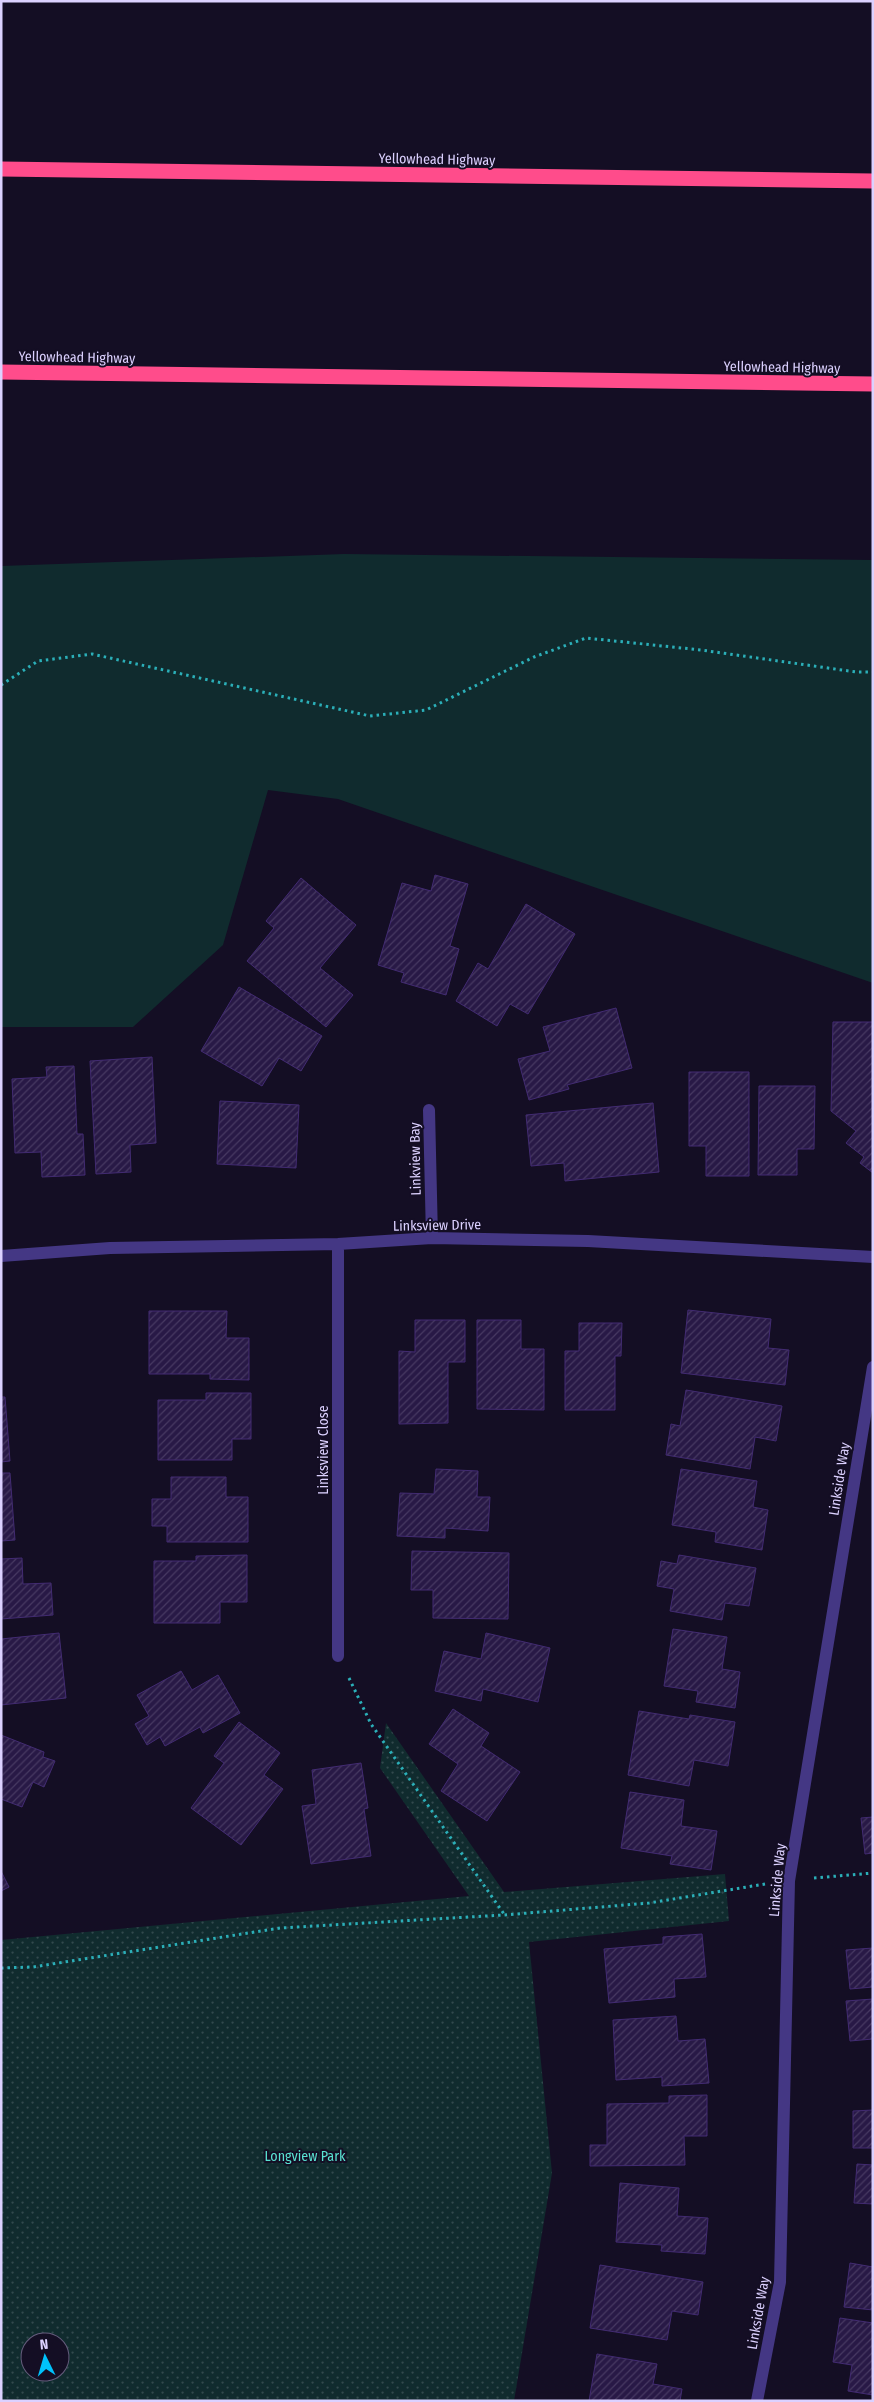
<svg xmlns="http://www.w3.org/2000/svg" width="874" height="2402" font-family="'Fira Sans Condensed',sans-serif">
<defs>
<pattern id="park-dots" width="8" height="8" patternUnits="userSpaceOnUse" patternTransform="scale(1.25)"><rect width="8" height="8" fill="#102b2e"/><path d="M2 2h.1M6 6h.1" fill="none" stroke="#32494d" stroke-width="1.8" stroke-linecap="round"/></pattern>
<pattern id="building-hatch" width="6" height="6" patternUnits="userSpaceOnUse" patternTransform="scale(1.25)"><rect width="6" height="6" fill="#281946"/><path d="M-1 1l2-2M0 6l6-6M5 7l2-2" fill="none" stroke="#473962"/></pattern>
</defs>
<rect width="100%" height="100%" fill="#140e24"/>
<path fill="#102b2e" d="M 344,554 L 873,560 L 873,983 L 338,799 L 268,790 L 223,945 L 133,1027 L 1,1027 L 1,566 Z"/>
<path fill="url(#park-dots)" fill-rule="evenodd" d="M 386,1723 L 504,1892 L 725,1874 L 729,1921 L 529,1942 L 552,2173 L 514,2401 L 1,2401 L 1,1940 L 469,1896 L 380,1768 ZM 30,2342 L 60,2342 L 60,2372 L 30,2372 Z"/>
<path fill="url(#building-hatch)" stroke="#422b72" d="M 435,875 L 468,884 L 450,946 L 459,949 L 446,995 L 401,982 L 404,973 L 378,965 L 402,883 L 431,891 Z
M 301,878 L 356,925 L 320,968 L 353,995 L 326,1027 L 247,961 L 274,928 L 266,921 Z
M 526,904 L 575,934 L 528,1014 L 510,1004 L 497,1026 L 456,1001 L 478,963 L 488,969 Z
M 239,987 L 322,1036 L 301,1071 L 279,1058 L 262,1086 L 201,1051 Z
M 616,1008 L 632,1068 L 567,1085 L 569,1089 L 529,1100 L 518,1059 L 550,1051 L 543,1027 Z
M 833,1022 L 873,1022 L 873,1173 L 860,1163 L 864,1157 L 846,1143 L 856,1131 L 831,1111 Z
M 152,1057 L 156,1143 L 130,1145 L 131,1172 L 96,1174 L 90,1061 Z
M 74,1066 L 77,1134 L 83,1134 L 85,1175 L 42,1177 L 41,1152 L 15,1153 L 12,1079 L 47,1077 L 46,1067 Z
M 689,1072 L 749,1072 L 749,1176 L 706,1176 L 706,1146 L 689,1146 Z
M 759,1086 L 815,1086 L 814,1149 L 797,1149 L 797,1175 L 758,1175 Z
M 220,1101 L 299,1105 L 296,1168 L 217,1164 Z
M 653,1103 L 659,1172 L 565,1181 L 564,1163 L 531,1166 L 526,1115 Z
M 688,1310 L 771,1319 L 768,1348 L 789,1350 L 785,1385 L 681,1373 Z
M 149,1311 L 227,1311 L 226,1338 L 249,1338 L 249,1380 L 210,1379 L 210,1374 L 149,1374 Z
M 415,1320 L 465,1320 L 465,1362 L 448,1362 L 448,1423 L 399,1424 L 399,1351 L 415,1352 Z
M 477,1320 L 521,1320 L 521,1349 L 544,1349 L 544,1410 L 477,1409 Z
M 579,1323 L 622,1323 L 621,1356 L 615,1356 L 615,1410 L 565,1410 L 565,1351 L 579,1351 Z
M 686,1390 L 782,1406 L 776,1441 L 755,1437 L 750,1469 L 666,1455 L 671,1424 L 680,1426 Z
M 206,1393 L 251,1393 L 251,1439 L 232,1439 L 232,1460 L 158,1460 L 158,1400 L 206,1400 Z
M 1,1397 L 5,1397 L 10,1461 L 1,1462 Z
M 436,1469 L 478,1471 L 477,1497 L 490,1497 L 488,1531 L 445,1528 L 445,1538 L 397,1536 L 400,1493 L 434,1494 Z
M 681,1469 L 757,1481 L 753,1507 L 768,1510 L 762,1550 L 715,1542 L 716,1532 L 672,1525 Z
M 1,1473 L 10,1473 L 15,1540 L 1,1541 Z
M 171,1477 L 226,1477 L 226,1497 L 248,1497 L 248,1542 L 167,1542 L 167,1526 L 152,1526 L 152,1499 L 171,1499 Z
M 412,1551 L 509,1553 L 508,1619 L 433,1618 L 433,1590 L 411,1590 Z
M 247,1555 L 247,1602 L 220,1602 L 220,1623 L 154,1623 L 154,1561 L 196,1561 L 196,1556 Z
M 679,1555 L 756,1568 L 749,1606 L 725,1603 L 722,1620 L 670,1611 L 674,1589 L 657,1586 L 661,1561 L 677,1564 Z
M 22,1558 L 23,1584 L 51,1583 L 53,1615 L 1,1619 L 1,1559 Z
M 673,1629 L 727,1637 L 722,1669 L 740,1672 L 735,1708 L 696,1702 L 698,1691 L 664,1686 Z
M 59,1633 L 66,1698 L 1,1705 L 1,1639 Z
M 486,1633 L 550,1648 L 538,1702 L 483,1689 L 481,1701 L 435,1691 L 444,1651 L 481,1659 Z
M 181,1671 L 192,1690 L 218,1675 L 240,1713 L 203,1733 L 200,1727 L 165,1746 L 160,1737 L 147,1745 L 135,1724 L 149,1716 L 137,1695 Z
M 453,1709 L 489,1733 L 481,1746 L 520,1772 L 487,1821 L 441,1791 L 458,1764 L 429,1744 Z
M 639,1711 L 689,1719 L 690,1715 L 735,1722 L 728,1766 L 694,1760 L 689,1786 L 628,1775 Z
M 239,1722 L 280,1753 L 264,1775 L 283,1789 L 241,1845 L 191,1808 L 224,1763 L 214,1756 Z
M 1,1735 L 44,1752 L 43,1757 L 55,1761 L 44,1787 L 33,1782 L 22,1807 L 1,1799 Z
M 361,1763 L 368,1808 L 364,1809 L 371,1856 L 311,1864 L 302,1806 L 316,1804 L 312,1770 Z
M 630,1792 L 684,1800 L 681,1826 L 717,1831 L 711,1870 L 670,1864 L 672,1856 L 621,1848 Z
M 873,1817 L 873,1853 L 865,1854 L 861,1818 Z
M 1,1871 L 9,1887 L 1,1891 Z
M 702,1934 L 706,1977 L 674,1979 L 675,1997 L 609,2003 L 604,1949 L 663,1944 L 663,1937 Z
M 873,1948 L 873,1987 L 850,1989 L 846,1950 Z
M 873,1999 L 873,2039 L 850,2041 L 846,2001 Z
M 676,2016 L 678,2041 L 705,2039 L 709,2083 L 662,2086 L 662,2077 L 616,2080 L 613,2020 Z
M 707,2095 L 707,2136 L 684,2136 L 685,2165 L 590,2166 L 590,2145 L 607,2145 L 607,2104 L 669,2103 L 669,2096 Z
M 873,2110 L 873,2148 L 853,2148 L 853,2111 Z
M 857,2164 L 873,2165 L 873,2204 L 854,2203 Z
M 620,2183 L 679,2188 L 677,2216 L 708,2218 L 705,2254 L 661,2251 L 662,2245 L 616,2242 Z
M 850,2263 L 873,2267 L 873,2310 L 844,2307 Z
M 600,2265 L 703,2282 L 698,2315 L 672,2311 L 667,2340 L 590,2328 Z
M 840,2318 L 873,2323 L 873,2395 L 848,2391 L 852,2365 L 833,2362 Z
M 597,2354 L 657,2364 L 653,2384 L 682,2389 L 680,2401 L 589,2401 Z"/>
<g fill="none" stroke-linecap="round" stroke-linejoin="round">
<path stroke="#2bafb8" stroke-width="3" stroke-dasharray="2.5 4" stroke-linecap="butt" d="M 1,685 L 38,661 L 92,654 L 370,716 L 426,710 L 534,657 L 586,638 L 701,650 L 856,672 L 873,672
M 349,1678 L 371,1724 L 504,1914
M 814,1878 L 873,1873
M 1,1968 L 33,1967 L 280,1928 L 504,1915 L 649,1903 L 765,1884"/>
<path stroke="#443784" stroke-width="12" d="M 429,1110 L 432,1238
M 338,1244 L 338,1656
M 1,1256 L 110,1248 L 338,1244 L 432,1238 L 588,1241 L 873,1257
M 757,2401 L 780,2282 L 789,1881 L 873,1367"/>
<path stroke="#ff4c8b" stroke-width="15" d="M 1,169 L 873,181
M 1,372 L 873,384"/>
</g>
<g text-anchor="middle" stroke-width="4" stroke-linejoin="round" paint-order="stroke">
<g font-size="14" fill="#dcd1ff" stroke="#140e24">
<text transform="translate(437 159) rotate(1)" y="5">Yellowhead Highway</text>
<text transform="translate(77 357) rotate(1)" y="5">Yellowhead Highway</text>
<text transform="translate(782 367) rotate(1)" y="5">Yellowhead Highway</text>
<text transform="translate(415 1159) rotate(-91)" y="5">Linkview Bay</text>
<text transform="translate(437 1225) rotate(-1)" y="5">Linksview Drive</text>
<text transform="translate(323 1450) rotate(-90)" y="5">Linksview Close</text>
<text transform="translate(839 1479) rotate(-81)" y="5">Linkside Way</text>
<text transform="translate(777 1880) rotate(-85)" y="5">Linkside Way</text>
<text transform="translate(758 2313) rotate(-80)" y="5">Linkside Way</text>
</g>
<g font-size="14" fill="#59e2d2" stroke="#140e24">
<text x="305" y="2161">Longview Park</text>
</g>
</g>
<rect width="874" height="2402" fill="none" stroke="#dcd1ff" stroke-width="5"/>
<g transform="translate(45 2357) rotate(355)"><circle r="24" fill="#140e24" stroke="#645c7c"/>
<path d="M0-4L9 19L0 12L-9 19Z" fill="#00c2fc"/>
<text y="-8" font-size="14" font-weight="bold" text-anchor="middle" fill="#dcd1ff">N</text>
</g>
</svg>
